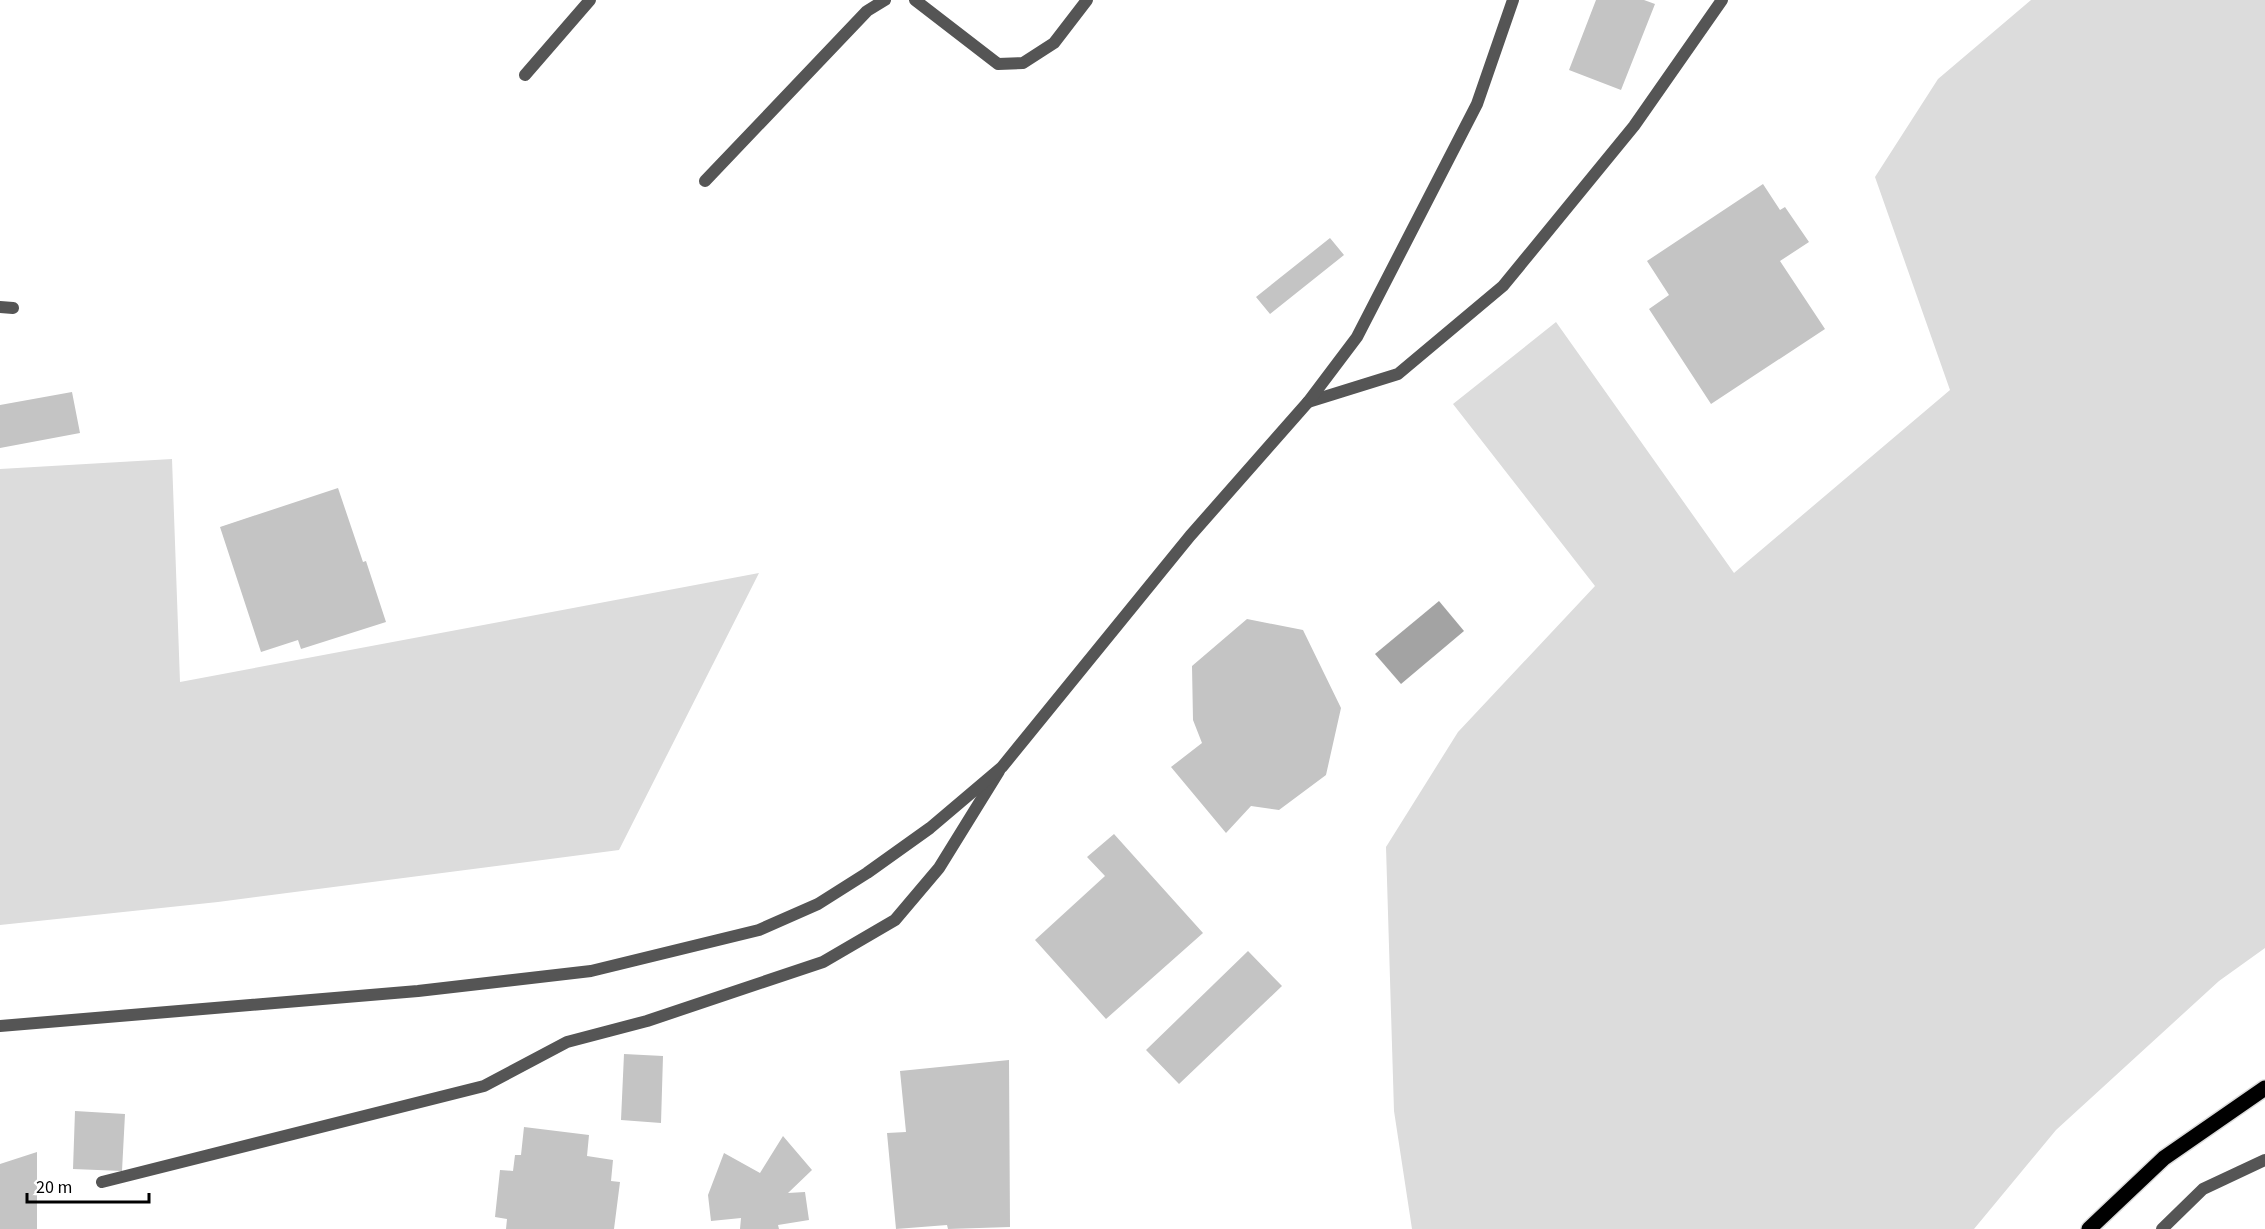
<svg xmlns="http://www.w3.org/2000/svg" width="2265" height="1229" font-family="'Source Sans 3',sans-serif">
<rect width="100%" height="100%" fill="#fff"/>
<path fill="#dcdcdc" d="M 2031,0 L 2265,0 L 2265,948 L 2219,981 L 2056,1130 L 1974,1229 L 1412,1229 L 1394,1111 L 1386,847 L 1458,732 L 1595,586 L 1453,404 L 1556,322 L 1734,573 L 1950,390 L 1875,177 L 1938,79 Z
M 172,459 L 180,682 L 759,573 L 619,850 L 218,902 L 0,925 L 0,469 Z"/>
<path fill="#a3a3a3" d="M 1439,601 L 1464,631 L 1401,684 L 1375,654 Z"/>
<path fill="#c4c4c4" d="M 1596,0 L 1644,0 L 1655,4 L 1621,90 L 1569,70 Z
M 1763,184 L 1780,210 L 1785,207 L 1809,242 L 1780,261 L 1825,329 L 1711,404 L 1649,309 L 1669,295 L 1647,261 Z
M 1330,238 L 1344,255 L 1270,314 L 1256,297 Z
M 72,392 L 80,433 L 0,448 L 0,405 Z
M 338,488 L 363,562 L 366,561 L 386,622 L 301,649 L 298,640 L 261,652 L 220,527 Z
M 1247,619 L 1303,630 L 1341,708 L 1326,775 L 1279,810 L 1251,806 L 1226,833 L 1171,767 L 1202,743 L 1193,720 L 1192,666 Z
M 1114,834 L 1203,933 L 1106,1019 L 1035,940 L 1105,876 L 1087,857 Z
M 1248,951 L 1282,986 L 1179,1084 L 1146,1050 Z
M 624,1054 L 663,1056 L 661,1123 L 621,1120 Z
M 1009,1060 L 1010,1227 L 948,1229 L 947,1225 L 896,1229 L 887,1133 L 906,1132 L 900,1071 Z
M 75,1111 L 125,1114 L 122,1171 L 73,1169 Z
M 524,1127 L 589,1135 L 587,1156 L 613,1160 L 611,1181 L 620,1182 L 614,1229 L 506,1229 L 507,1219 L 495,1217 L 500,1170 L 513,1171 L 515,1155 L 521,1155 Z
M 783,1136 L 812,1170 L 788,1193 L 805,1192 L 809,1220 L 778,1225 L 779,1229 L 740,1229 L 741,1218 L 711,1221 L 708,1195 L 724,1153 L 760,1173 Z
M 37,1152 L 37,1229 L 0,1229 L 0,1164 Z"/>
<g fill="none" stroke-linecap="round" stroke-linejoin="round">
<defs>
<path id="primary" d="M 2089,1229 L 2164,1158 L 2265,1088"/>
</defs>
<use href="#primary" stroke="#dbdbdb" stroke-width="18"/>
<path stroke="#555" stroke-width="12" d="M 102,1182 L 484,1086 L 567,1042 L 647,1021 L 823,962 L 895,920 L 939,868 L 999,771"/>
<path stroke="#555" stroke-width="12" d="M 915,0 L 998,64 L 1023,63 L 1054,43 L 1087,0
M 525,75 L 590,0
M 705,181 L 867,11 L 885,0
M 0,307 L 13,308
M 1308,402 L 1398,374 L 1503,286 L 1634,126 L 1722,0
M 2162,1229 L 2203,1189 L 2265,1160"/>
<path stroke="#555" stroke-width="12" d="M 0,1026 L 418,991 L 591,971 L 759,930 L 818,904 L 867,873 L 930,828 L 1002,767 L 1190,536 L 1308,402 L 1357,337 L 1477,104 L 1513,0"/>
<use href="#primary" stroke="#000" stroke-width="15"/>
</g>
<path d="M27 1193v9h122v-9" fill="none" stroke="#000000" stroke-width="3"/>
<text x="36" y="1193" font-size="18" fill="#000000" stroke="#ffffff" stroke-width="4.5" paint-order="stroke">20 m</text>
</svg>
